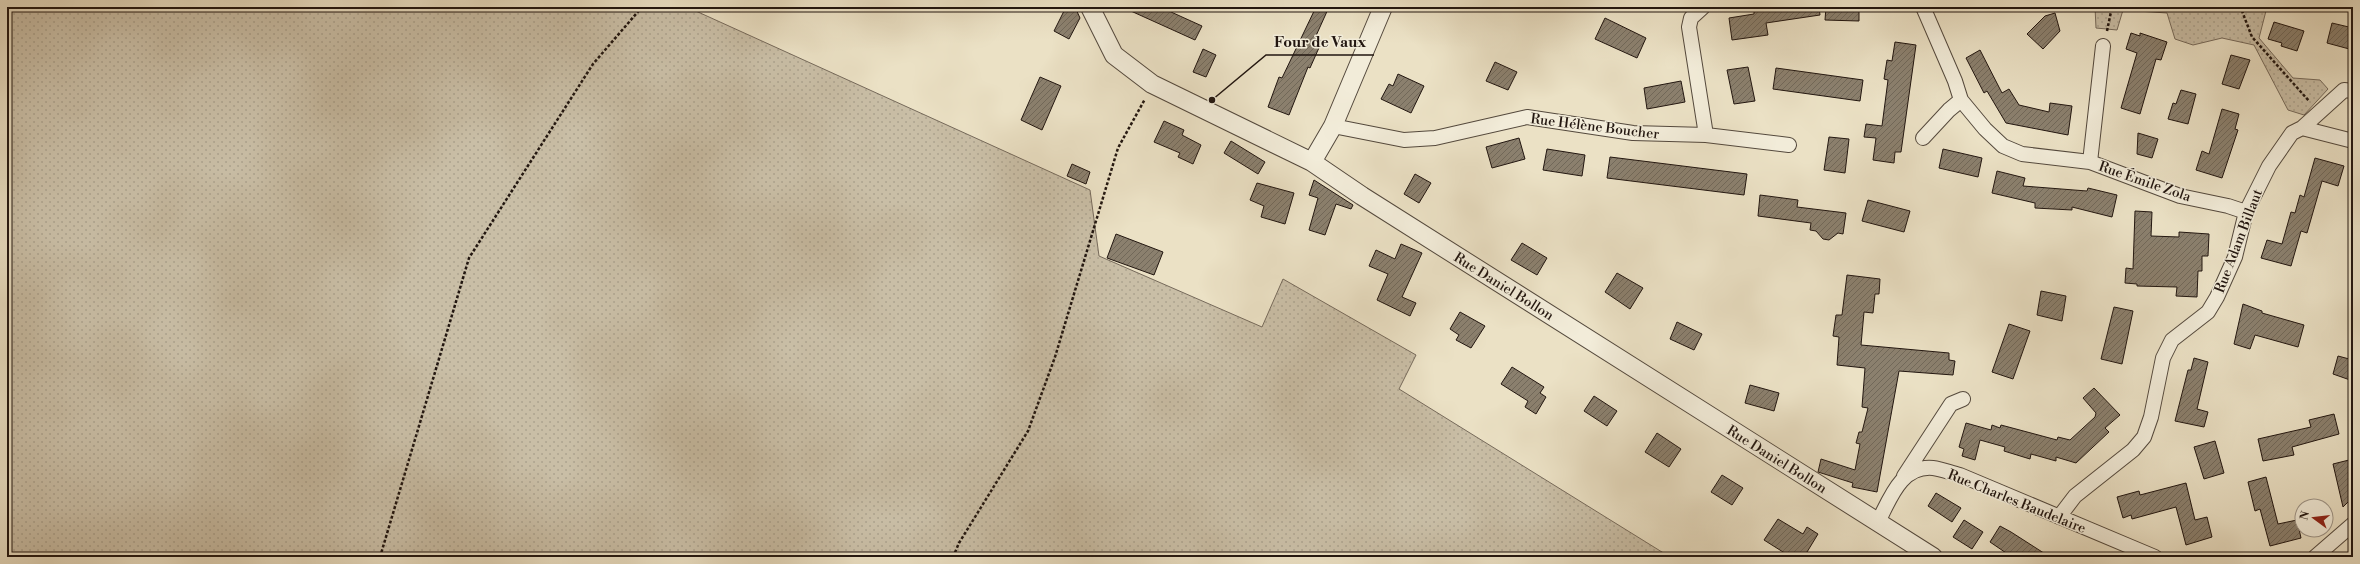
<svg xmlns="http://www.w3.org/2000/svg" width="2360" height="564" font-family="'Libre Bodoni',serif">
<defs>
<pattern id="grass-dots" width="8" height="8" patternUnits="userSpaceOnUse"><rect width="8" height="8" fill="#c9bea6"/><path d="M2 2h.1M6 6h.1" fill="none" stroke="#aca38e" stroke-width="1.8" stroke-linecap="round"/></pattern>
<pattern id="building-hatch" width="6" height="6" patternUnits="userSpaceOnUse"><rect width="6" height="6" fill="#8b806e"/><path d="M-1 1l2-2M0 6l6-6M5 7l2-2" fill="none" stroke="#716859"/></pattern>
</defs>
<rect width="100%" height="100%" fill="#ebe1c5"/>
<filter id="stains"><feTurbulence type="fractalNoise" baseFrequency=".005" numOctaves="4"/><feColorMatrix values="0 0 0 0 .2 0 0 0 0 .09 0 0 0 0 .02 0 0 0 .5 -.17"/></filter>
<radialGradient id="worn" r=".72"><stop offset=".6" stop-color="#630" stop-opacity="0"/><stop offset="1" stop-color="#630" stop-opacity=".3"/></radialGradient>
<path fill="url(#grass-dots)" stroke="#766a5b" d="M 7,7 L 687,7 L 1090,190 L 1099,256 L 1262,327 L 1283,279 L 1416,355 L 1399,389 L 1670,557 L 7,557 Z
M 2095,7 L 2267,7 L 2259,38 L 2293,78 L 2320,80 L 2328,89 L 2304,115 L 2288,110 L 2254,45 L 2222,38 L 2193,45 L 2175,39 L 2167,13 L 2123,10 L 2117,30 L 2096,28 Z"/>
<path fill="url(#building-hatch)" stroke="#221610" d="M 1066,7 L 1075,7 L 1080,18 L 1069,39 L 1054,31 Z
M 1122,7 L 1160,7 L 1202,26 L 1195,40 Z
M 1316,7 L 1329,7 L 1315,38 L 1322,41 L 1310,68 L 1308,67 L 1289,115 L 1268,107 L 1279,77 L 1282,78 Z
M 1772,7 L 1819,7 L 1820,15 L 1766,23 L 1768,35 L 1732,40 L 1729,18 L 1754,14 L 1754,12 Z
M 1826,7 L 1859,7 L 1859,21 L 1825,20 Z
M 2055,13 L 2060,31 L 2043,49 L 2027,34 L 2045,16 Z
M 1605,18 L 1646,38 L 1637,58 L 1595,39 Z
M 2274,22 L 2304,31 L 2297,51 L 2281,46 L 2282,43 L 2268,39 Z
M 2332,23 L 2353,28 L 2353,50 L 2327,43 Z
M 2131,33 L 2140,36 L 2140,33 L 2167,42 L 2161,60 L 2156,59 L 2140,114 L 2121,108 L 2137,53 L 2126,49 Z
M 1895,42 L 1916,45 L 1901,152 L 1895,152 L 1894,163 L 1873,160 L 1876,138 L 1864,137 L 1866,124 L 1882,126 L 1888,80 L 1884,79 L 1887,60 L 1892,61 Z
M 1203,49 L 1216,55 L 1206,77 L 1193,72 Z
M 1980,50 L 2002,93 L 2009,89 L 2019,105 L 2049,112 L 2050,103 L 2072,106 L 2068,135 L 2006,123 L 1987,91 L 1984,93 L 1966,58 Z
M 2231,55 L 2250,60 L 2239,89 L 2222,84 Z
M 1495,62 L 1517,72 L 1508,90 L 1486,81 Z
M 1748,67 L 1755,101 L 1734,104 L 1727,70 Z
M 1776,68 L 1863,80 L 1860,101 L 1773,89 Z
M 1398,74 L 1424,86 L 1411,113 L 1381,99 L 1389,84 L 1393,86 Z
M 1040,77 L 1061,86 L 1042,130 L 1021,120 Z
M 1681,81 L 1685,102 L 1647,109 L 1644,88 Z
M 2181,90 L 2196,94 L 2188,124 L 2168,119 L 2173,103 L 2176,104 Z
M 2222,109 L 2239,114 L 2235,129 L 2238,130 L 2222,178 L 2196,170 L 2202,151 L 2209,154 Z
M 1164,121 L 1184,130 L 1182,135 L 1201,145 L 1193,164 L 1178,157 L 1180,153 L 1154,142 Z
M 2138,133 L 2158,139 L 2152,158 L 2137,154 Z
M 1829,137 L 1849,139 L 1845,173 L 1824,170 Z
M 1519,138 L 1525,159 L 1492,168 L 1486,147 Z
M 1231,141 L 1265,162 L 1258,174 L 1224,153 Z
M 1547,149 L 1585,155 L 1582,176 L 1543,170 Z
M 1943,149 L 1982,158 L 1978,177 L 1939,168 Z
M 1610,157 L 1747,174 L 1744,195 L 1607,178 Z
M 2315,158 L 2344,166 L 2338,186 L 2322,181 L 2307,233 L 2301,231 L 2291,266 L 2261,258 L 2267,240 L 2282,244 L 2291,212 L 2295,213 L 2300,195 L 2304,197 Z
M 1072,164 L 1090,172 L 1086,184 L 1067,176 Z
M 1997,171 L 2025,178 L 2023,186 L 2087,191 L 2088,188 L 2117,195 L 2112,217 L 2072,207 L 2072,210 L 2035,208 L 2035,203 L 1992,193 Z
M 1415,174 L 1431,183 L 1419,203 L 1404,194 Z
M 1314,180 L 1353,205 L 1351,209 L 1336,204 L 1325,235 L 1309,230 L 1318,198 L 1309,195 Z
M 1257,183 L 1294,193 L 1285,224 L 1261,217 L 1264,206 L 1250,200 Z
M 1760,195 L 1798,200 L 1797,207 L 1846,213 L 1843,234 L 1838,233 L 1829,240 L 1823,239 L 1816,231 L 1810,230 L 1811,223 L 1758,216 Z
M 1868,200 L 1910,211 L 1904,232 L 1862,221 Z
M 2135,211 L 2152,212 L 2151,236 L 2179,237 L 2179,232 L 2209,234 L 2208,256 L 2202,256 L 2202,271 L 2198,271 L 2197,297 L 2176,296 L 2177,287 L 2137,286 L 2137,284 L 2125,283 L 2126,268 L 2133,269 Z
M 1116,234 L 1163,252 L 1154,275 L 1107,258 Z
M 1522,243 L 1547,258 L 1537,275 L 1511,260 Z
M 1401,244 L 1422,253 L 1402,297 L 1416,303 L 1410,316 L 1377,300 L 1388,274 L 1369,266 L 1376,250 L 1395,259 Z
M 1617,273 L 1643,288 L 1630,309 L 1605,292 Z
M 1847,275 L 1880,279 L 1879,294 L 1875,294 L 1873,313 L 1864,312 L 1861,345 L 1949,353 L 1949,360 L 1955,361 L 1953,375 L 1899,371 L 1877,492 L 1852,487 L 1853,483 L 1818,472 L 1821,459 L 1855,470 L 1860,444 L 1856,443 L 1859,432 L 1862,432 L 1868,408 L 1862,407 L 1865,368 L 1837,365 L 1839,337 L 1833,336 L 1836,315 L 1842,315 Z
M 2041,291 L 2066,296 L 2062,321 L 2037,315 Z
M 2243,304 L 2262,311 L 2262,313 L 2304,325 L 2298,347 L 2255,335 L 2250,349 L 2234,344 Z
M 2114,307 L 2133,311 L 2122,364 L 2101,359 Z
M 1460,312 L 1485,326 L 1471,348 L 1456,340 L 1459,335 L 1450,329 Z
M 1677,322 L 1702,334 L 1694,350 L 1670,339 Z
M 2009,324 L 2030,331 L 2013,379 L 1992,372 Z
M 2338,356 L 2353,360 L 2353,381 L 2333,374 Z
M 2194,358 L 2208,362 L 2197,409 L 2208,412 L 2204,427 L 2175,421 L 2188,370 L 2191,370 Z
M 1512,367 L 1544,387 L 1540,393 L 1546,397 L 1536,414 L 1525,407 L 1528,401 L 1501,384 Z
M 1750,385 L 1779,393 L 1774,411 L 1745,403 Z
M 2094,388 L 2120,415 L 2105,428 L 2109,432 L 2076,463 L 2056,457 L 2056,461 L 2031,454 L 2030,459 L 2004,451 L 2005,447 L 1980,440 L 1975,460 L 1962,456 L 1964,449 L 1959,447 L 1966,423 L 1991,430 L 1992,425 L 2000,428 L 2001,425 L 2057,440 L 2058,437 L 2070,440 L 2095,417 L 2096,413 L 2083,398 Z
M 1594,396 L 1617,411 L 1607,426 L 1584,411 Z
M 2334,414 L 2339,434 L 2292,447 L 2294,455 L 2263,461 L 2258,439 L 2311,427 L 2309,420 Z
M 1657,433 L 1681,449 L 1669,467 L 1645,452 Z
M 2215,441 L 2224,473 L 2204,479 L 2194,447 Z
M 2349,460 L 2353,475 L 2353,497 L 2343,507 L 2333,464 Z
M 1722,475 L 1743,488 L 1732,505 L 1711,492 Z
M 2266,477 L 2278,524 L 2297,520 L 2301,538 L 2270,546 L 2260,509 L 2255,511 L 2248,482 Z
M 2186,483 L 2195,520 L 2207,517 L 2212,537 L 2186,545 L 2176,507 L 2132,519 L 2131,515 L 2123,518 L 2117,497 L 2139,491 L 2140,495 Z
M 1936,493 L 1961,508 L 1952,522 L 1928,506 Z
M 1778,519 L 1803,534 L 1807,527 L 1818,534 L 1804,557 L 1791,557 L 1764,540 Z
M 1964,520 L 1983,532 L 1972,549 L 1953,537 Z
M 2000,526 L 2011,532 L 2050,557 L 2012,557 L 1990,542 Z"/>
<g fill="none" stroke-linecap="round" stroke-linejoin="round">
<defs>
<path id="minor" d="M 1703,7 L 1691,18 L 1689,27 L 1706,135
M 1923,7 L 1955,81 L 1961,100 L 1985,129 L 2003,146 L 2022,154 L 2090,162 L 2103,46
M 1333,126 L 1404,140 L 1435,138 L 1527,117 L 1633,133 L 1706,135 L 1789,145
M 2302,128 L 2353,141
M 1923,138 L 1949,110 L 1961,100
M 2090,162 L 2180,196 L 2228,206 L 2246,212
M 1904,476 L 1951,404 L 1963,399
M 2059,517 L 2075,496 L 2133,450 L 2144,437 L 2151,417 L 2163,358 L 2172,340 L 2208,312 L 2217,297 L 2235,257 L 2246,212 L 2269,166 L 2292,133 L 2302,128 L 2344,90 L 2353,91
M 1878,522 C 1890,499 1901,465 1933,468 C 1942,469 1951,473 1960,475 L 2155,557
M 2315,557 L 2353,524"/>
<path id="tertiary" d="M 1090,7 L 1114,55 L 1152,84 L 1312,162 L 1362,196 L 1933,557
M 1312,162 L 1333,126 L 1383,7"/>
</defs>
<use href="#minor" stroke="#54493d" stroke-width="16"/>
<use href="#tertiary" stroke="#54493d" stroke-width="20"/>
<path stroke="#221610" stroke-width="2.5" stroke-dasharray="3 2" stroke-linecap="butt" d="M 2227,7 L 2242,11 L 2252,37 L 2309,101
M 2242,11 L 2245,7
M 2107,31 L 2112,7
M 380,557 L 469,258 L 593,64 L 642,7
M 953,557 L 959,543 L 1028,431 L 1055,357 L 1118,148 L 1145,99"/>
<use href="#minor" stroke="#f2ecd9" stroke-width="14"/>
<use href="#tertiary" stroke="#f2ecd9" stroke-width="18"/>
</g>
<g text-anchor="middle" stroke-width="3" stroke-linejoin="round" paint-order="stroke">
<g font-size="14" fill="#221610" stroke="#f2ecd9">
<text transform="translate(1595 126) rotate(7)" y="5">Rue Hélène Boucher</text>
<text transform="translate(2145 181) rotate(19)" y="5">Rue Émile Zola</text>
<text transform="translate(2238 241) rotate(-69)" y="5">Rue Adam Billaut</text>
<text transform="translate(1504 286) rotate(32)" y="5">Rue Daniel Bollon</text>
<text transform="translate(1777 459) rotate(32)" y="5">Rue Daniel Bollon</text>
<text transform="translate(2017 501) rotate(22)" y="5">Rue Charles Baudelaire</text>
</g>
</g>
<path fill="none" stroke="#221610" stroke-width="1.5" d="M1212 100L1266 55H1374"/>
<circle fill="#221610" stroke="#f2ecd9" stroke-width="1.5" cx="1212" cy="100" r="4"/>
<g font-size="15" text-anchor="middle" font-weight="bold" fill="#221610" stroke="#f2ecd9" stroke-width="3" stroke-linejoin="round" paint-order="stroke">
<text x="1320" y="47">Four de Vaux</text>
</g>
<rect width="2360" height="564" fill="none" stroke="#ebe1c5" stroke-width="24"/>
<rect x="8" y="8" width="2344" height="548" fill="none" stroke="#221610" stroke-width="2"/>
<rect x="12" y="12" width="2336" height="540" fill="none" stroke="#221610"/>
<g transform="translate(2314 518) rotate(285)"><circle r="19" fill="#f2ecd9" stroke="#9f9689"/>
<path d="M0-3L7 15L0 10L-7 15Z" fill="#8f2418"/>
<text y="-6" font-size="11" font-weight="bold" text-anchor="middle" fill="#221610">N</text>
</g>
<rect width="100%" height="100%" filter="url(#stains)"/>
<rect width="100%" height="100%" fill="url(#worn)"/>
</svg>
